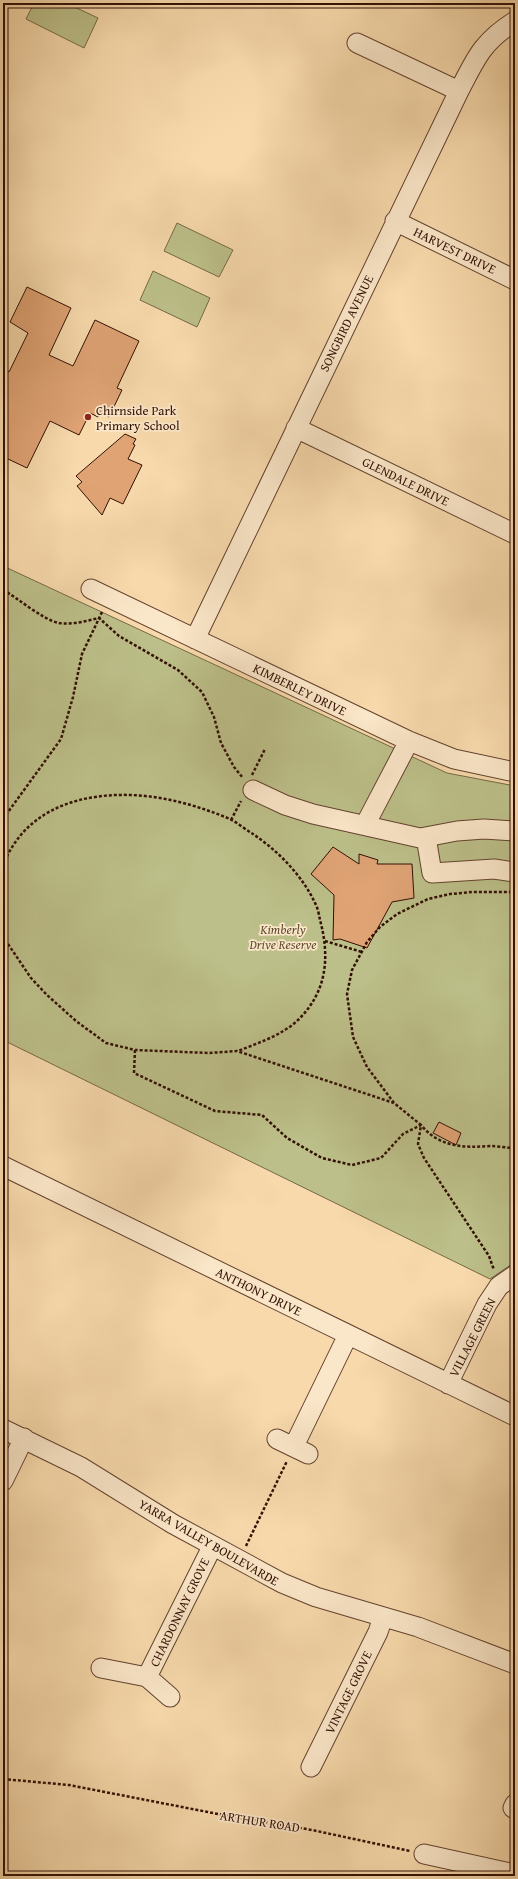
<svg xmlns="http://www.w3.org/2000/svg" width="518" height="1879" font-family="'Gentium Book Plus',serif">
<rect width="100%" height="100%" fill="#f7d9ab"/>
<filter id="stains"><feTurbulence type="fractalNoise" baseFrequency=".005" numOctaves="4"/><feColorMatrix values="0 0 0 0 .2 0 0 0 0 .09 0 0 0 0 .02 0 0 0 .5 -.17"/></filter>
<radialGradient id="worn" r=".72"><stop offset=".6" stop-color="#630" stop-opacity="0"/><stop offset="1" stop-color="#630" stop-opacity=".3"/></radialGradient>
<path fill="#bcbf89" stroke="#776846" d="M 34,3 L 66,3 L 98,18 L 84,48 L 26,19 Z
M 177,223 L 233,250 L 219,277 L 164,251 Z
M 153,271 L 210,298 L 197,327 L 140,300 Z
M 3,566 L 447,773 L 515,786 L 515,1262 L 490,1279 L 3,1040 Z"/>
<path fill="#dfa374" stroke="#321004" d="M 27,287 L 71,308 L 49,355 L 73,366 L 95,320 L 139,341 L 117,388 L 122,390 L 109,417 L 100,412 L 98,417 L 90,413 L 79,435 L 50,421 L 27,468 L 6,458 L 7,456 L 3,454 L 3,377 L 6,370 L 9,372 L 28,333 L 10,322 Z
M 125,434 L 136,439 L 133,444 L 135,445 L 128,459 L 142,465 L 123,504 L 110,498 L 102,515 L 77,486 L 82,482 L 76,476 Z
M 333,847 L 359,864 L 359,854 L 378,860 L 377,864 L 412,864 L 414,898 L 392,902 L 367,948 L 340,939 L 333,940 L 334,895 L 311,874 Z
M 439,1122 L 461,1133 L 456,1145 L 433,1133 Z"/>
<g fill="none" stroke-linecap="round" stroke-linejoin="round">
<defs>
<path id="minor" d="M 357,43 L 459,91
M 395,221 L 515,280
M 296,428 L 515,534
M 91,589 L 409,741 L 454,759 L 515,772
M 195,639 L 459,91 C 476,58 482,42 515,21
M 253,790 L 285,805 L 313,814 L 420,838 L 457,831 L 484,829 L 515,831
M 365,825 L 409,741
M 426,837 L 432,873 L 494,869 L 515,872
M 3,1166 L 515,1416
M 448,1384 L 487,1304 L 499,1286 L 515,1275
M 3,1429 L 81,1467 L 173,1524 L 282,1583 L 316,1597 L 418,1627 L 515,1664
M 277,1439 L 308,1454
M 294,1446 L 348,1335
M 3,1481 L 24,1438
M 101,1668 L 147,1677 L 170,1697
M 147,1677 L 212,1547
M 311,1767 L 378,1632 L 383,1617
M 513,1808 L 515,1804
M 424,1854 L 515,1874"/>
</defs>
<use href="#minor" stroke="#63422e" stroke-width="21"/>
<path stroke="#321004" stroke-width="2.5" stroke-dasharray="3 2" stroke-linecap="butt" d="M 3,590 C 18,598 43,620 59,623 C 72,625 86,621 99,618 L 119,636 L 178,670 L 202,692 L 214,717 L 221,743 L 234,767 L 243,778
M 252,775 L 265,749
M 3,819 L 61,739 L 73,697 L 82,654 L 102,612
M 231,820 L 241,801
M 3,866 C 18,825 53,803 95,797 C 141,790 187,801 230,819 C 238,823 246,830 253,834 C 278,851 302,875 315,903 C 318,908 319,915 320,920 C 330,957 327,991 299,1019 C 283,1035 258,1043 238,1051
M 325,941 L 362,952
M 8,944 L 31,978 L 47,995 L 76,1021 L 106,1043 L 135,1050 L 209,1053 L 237,1051 L 394,1103 L 421,1125 L 418,1144 L 424,1158 L 489,1256 L 494,1270
M 135,1050 L 134,1073 L 215,1111 L 262,1115 L 287,1138 L 322,1158 L 352,1165 L 381,1158 L 403,1134 L 421,1125 C 439,1147 463,1148 490,1146 C 498,1146 507,1148 515,1148
M 394,1103 L 367,1067 L 353,1037 L 347,994 L 352,970 L 367,942 L 380,927 L 397,914 L 428,899 L 450,894 L 473,892 L 515,892
M 246,1546 L 287,1461
M 3,1779 L 69,1785 L 218,1814 L 312,1830 L 410,1851"/>
<use href="#minor" stroke="#fae6c8" stroke-width="19"/>
</g>
<circle fill="#8f2418" stroke="#fae6c8" stroke-width="1.5" cx="88" cy="417" r="4"/>
<g text-anchor="middle" stroke-width="3.5" stroke-linejoin="round" paint-order="stroke">
<g font-size="13" fill="#321004" stroke="#fae6c8">
<text transform="translate(455 250) rotate(26)" y="5">HARVEST DRIVE</text>
<text transform="translate(346 323) rotate(-64)" y="5">SONGBIRD AVENUE</text>
<text transform="translate(406 481) rotate(26)" y="5">GLENDALE DRIVE</text>
<text transform="translate(300 689) rotate(26)" y="5">KIMBERLEY DRIVE</text>
<text transform="translate(259 1291) rotate(26)" y="5">ANTHONY DRIVE</text>
<text transform="translate(472 1337) rotate(-63)" y="5">VILLAGE GREEN</text>
<text transform="translate(209 1542) rotate(30)" y="5">YARRA VALLEY BOULEVARDE</text>
<text transform="translate(179 1612) rotate(-64)" y="5">CHARDONNAY GROVE</text>
<text transform="translate(348 1692) rotate(-64)" y="5">VINTAGE GROVE</text>
<text transform="translate(260 1821) rotate(9)" y="5">ARTHUR ROAD</text>
</g>
<g font-size="13" fill="#321004" stroke="#fae6c8" text-anchor="start">
<text x="96" y="415">Chirnside Park<tspan x="96" dy="15">Primary School</tspan></text>
</g>
<g font-size="13" font-style="italic" fill="#624d33" stroke="#fae6c8">
<text x="283" y="934">Kimberly<tspan x="283" dy="15">Drive Reserve</tspan></text>
</g>
</g>
<rect width="518" height="1879" fill="none" stroke="#f7d9ab" stroke-width="16"/>
<rect x="4" y="4" width="510" height="1871" fill="none" stroke="#321004" stroke-width="2"/>
<rect x="8" y="8" width="502" height="1863" fill="none" stroke="#321004"/>
<rect width="100%" height="100%" filter="url(#stains)"/>
<rect width="100%" height="100%" fill="url(#worn)"/>
</svg>
